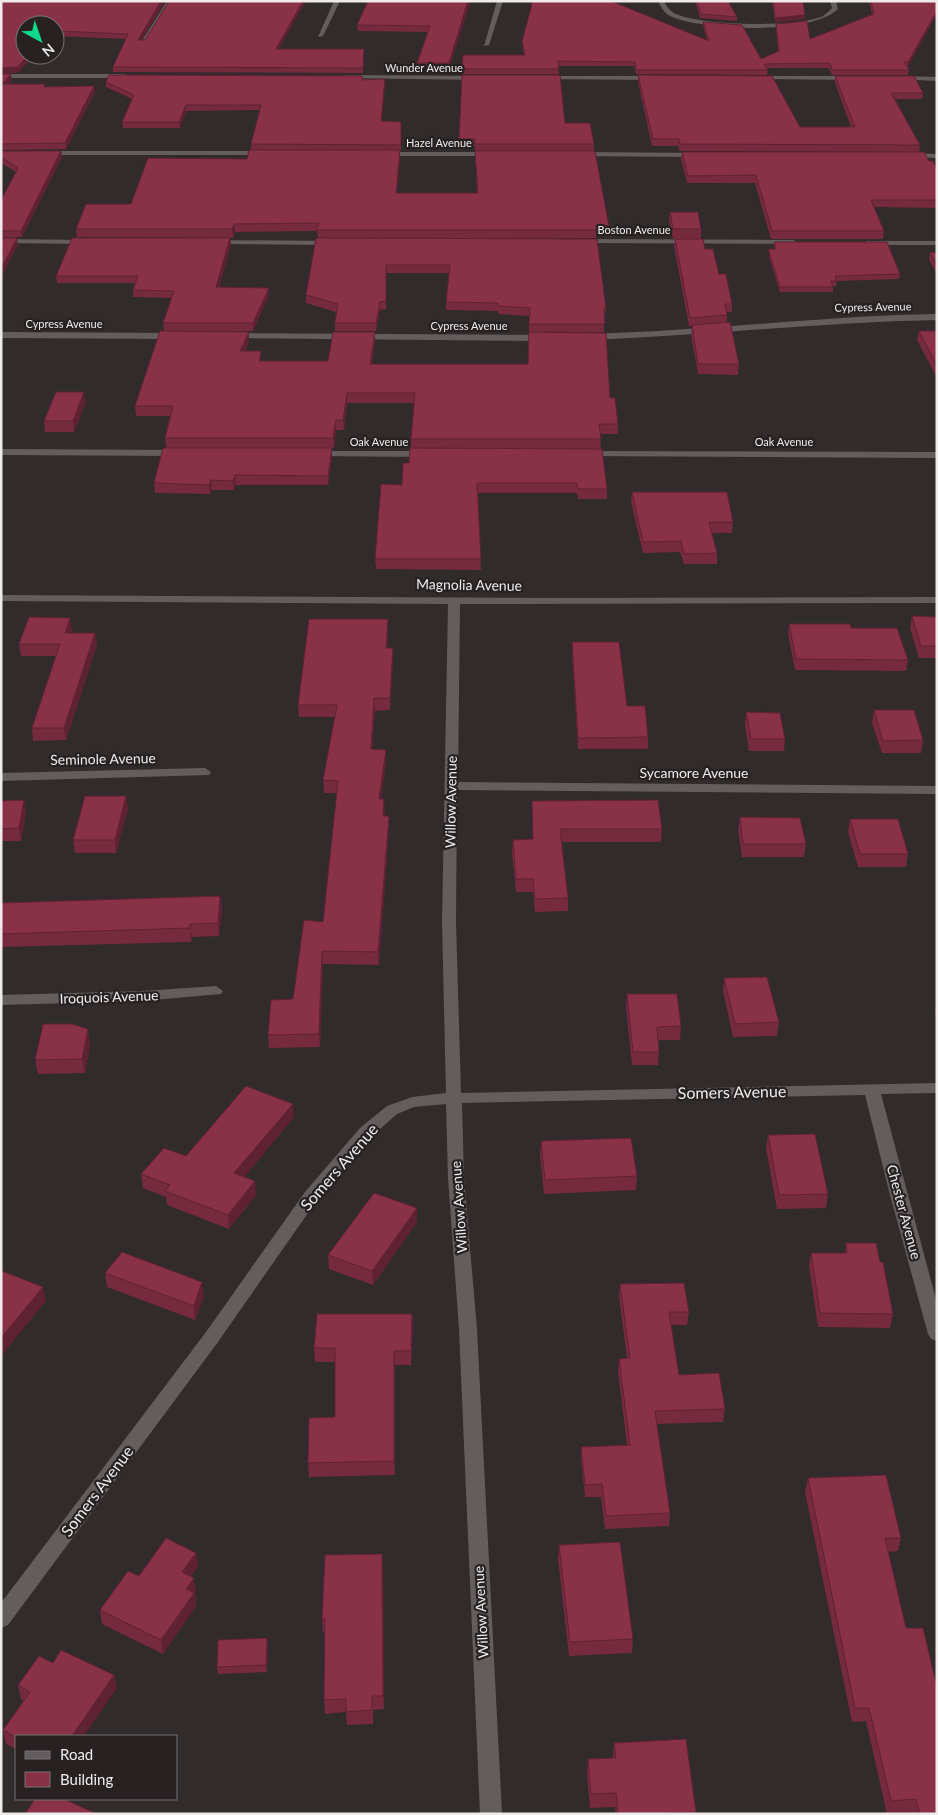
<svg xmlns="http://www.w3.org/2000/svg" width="938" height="1815" font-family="Lato,sans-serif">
<rect width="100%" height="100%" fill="#312b2b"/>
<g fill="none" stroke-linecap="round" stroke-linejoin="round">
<path fill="#645d5e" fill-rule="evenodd" d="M 167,1 L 173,1 L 144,44 L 140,44 Z
M 334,1 L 340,1 L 323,36 L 318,37 Z
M 497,1 L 503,1 L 489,45 L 484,46 Z
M 658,1 L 664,1 C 666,6 669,10 674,13 C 698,26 798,28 823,16 C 826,14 829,11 832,8 L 830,1 L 836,1 L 838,9 C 812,35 702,31 670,16 C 664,13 661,7 658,1 Z
M 1,74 L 125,74 L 128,76 L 125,78 L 1,78 Z
M 344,75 L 480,76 L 483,78 L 480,80 L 342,78 Z
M 542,76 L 655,76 L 658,78 L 655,80 L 540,79 Z
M 754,76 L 853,76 L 856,78 L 853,80 L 752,79 Z
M 897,76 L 937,77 L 937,81 L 895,79 Z
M 44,151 L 265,151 L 269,153 L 265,155 L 41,155 L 41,151 Z
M 382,152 L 493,152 L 497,154 L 493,156 L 379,156 L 379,152 Z
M 577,152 L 700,153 L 704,155 L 700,157 L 574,156 L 574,152 Z
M 904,153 L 937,154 L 937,158 L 907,157 L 904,157 Z
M 1,239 L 88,240 L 92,242 L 88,244 L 1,243 Z
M 576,239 L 793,240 L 797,242 L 793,244 L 579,243 L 576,243 Z
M 209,240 L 333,241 L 337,243 L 333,245 L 212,244 L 209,244 Z
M 866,241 L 937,241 L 937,245 L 866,245 Z
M 937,314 L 937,320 C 820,322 704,336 587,340 L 583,337 L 587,334 C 704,331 820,316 937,314 Z
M 1,332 L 178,333 L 182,336 L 178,339 L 1,338 Z
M 232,333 L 545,335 L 549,338 L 545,341 L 229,338 L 228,336 Z
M 1,449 L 180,450 L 185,453 L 180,456 L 1,455 Z
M 314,451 L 428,451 L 433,454 L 428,457 L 311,456 L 309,454 Z
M 584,451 L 937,452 L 937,458 L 581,456 L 579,454 Z
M 1,595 L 548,598 L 937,597 L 937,603 L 460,604 L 458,782 L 937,786 L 937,794 L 457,790 L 456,922 L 461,1093 L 937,1083 L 937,1093 L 881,1094 L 937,1303 L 937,1341 L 931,1339 L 928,1334 L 890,1195 L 865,1095 L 462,1103 L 464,1178 L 477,1329 L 502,1814 L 480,1814 L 459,1329 L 448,1178 L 446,1104 L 414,1107 L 397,1114 L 372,1136 L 317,1200 L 218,1342 L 8,1625 L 1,1628 L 1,1603 L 206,1332 L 305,1192 L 360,1128 L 387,1106 L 412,1097 L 446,1093 L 442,922 L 448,604 L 1,601 Z
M 205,768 L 211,772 L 209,775 L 1,781 L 1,773 Z
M 216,986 L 223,991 L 221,994 L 142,1001 L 1,1005 L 1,995 L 142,991 Z"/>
</g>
<path fill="#752a3d" d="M 165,1 L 142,40 L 279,49 L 364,49 L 363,73 L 113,72 L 113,67 L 126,39 L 55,36 L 55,25 L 25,55 L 34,55 L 19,72 L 2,74 L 12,80 L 8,84 L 45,87 L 94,86 L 95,92 L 66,149 L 1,150 L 1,4 Z
M 695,1 L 728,1 L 737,17 L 737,21 L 700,18 Z
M 772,1 L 803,1 L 805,19 L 775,22 Z
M 869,1 L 937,1 L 908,67 L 907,67 L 909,70 L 908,75 L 832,75 L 829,68 L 767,68 L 768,70 L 767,75 L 636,74 L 634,66 L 558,66 L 559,74 L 462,74 L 463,55 L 524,55 L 522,41 L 707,40 L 703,26 L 703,22 L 761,59 L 778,52 L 776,29 L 776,24 L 810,39 L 872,14 Z
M 469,6 L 449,69 L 417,68 L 417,63 L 428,32 L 358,31 L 357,25 Z
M 638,75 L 800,127 L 851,127 L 835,83 L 835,76 L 923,93 L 922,99 L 895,99 L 920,145 L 919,152 L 680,151 L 678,146 L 652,146 L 638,82 Z
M 385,79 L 382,121 L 401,122 L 401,150 L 251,150 L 251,144 L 260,110 L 186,111 L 180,128 L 123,128 L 122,122 L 132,99 L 106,87 L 106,82 Z
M 565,123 L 594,144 L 594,151 L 475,151 L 475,146 L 459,146 L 459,139 Z
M 400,150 L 400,158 L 397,193 L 477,193 L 475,151 L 609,226 L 609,234 L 596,234 L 596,238 L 318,238 L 317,231 L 235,232 L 233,238 L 77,237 L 76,229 L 131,204 L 247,159 Z
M 1,151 L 61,151 L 62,157 L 22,237 L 1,238 L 1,200 L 16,172 L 1,163 Z
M 682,152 L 929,161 L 937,170 L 937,208 L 874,207 L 884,231 L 883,239 L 771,239 L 755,183 L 687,183 L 681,159 Z
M 670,212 L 701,229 L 701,239 L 673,239 L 669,221 Z
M 230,238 L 231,245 L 219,287 L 269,295 L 253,331 L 164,331 L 163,323 L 172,298 L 133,297 L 133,290 L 135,283 L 57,283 L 56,276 Z
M 316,238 L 597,239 L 606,308 L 605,316 L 604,316 L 604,332 L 529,332 L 529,316 L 498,314 L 498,311 L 446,310 L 446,302 L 449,273 L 386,273 L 386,309 L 380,310 L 376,331 L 335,331 L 335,323 L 336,312 L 306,303 L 306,295 Z
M 675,239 L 719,274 L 732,304 L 732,312 L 727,312 L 727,322 L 739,364 L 738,375 L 698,374 L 691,335 L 692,326 L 689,326 L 674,246 Z
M 774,242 L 900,274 L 899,279 L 837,281 L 836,286 L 833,286 L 833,292 L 780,292 L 769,257 L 769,249 L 774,249 Z
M 930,252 L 937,253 L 937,274 L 929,260 Z
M 919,331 L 937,331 L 937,378 L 917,340 Z
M 249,341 L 245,351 L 261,351 L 261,361 L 328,361 L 375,341 L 372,364 L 610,398 L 618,424 L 618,434 L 600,434 L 601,449 L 607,489 L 607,499 L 578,499 L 577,493 L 478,493 L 481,570 L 376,569 L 375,559 L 402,485 L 409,463 L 411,448 L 411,439 L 414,403 L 347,403 L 344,430 L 336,430 L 334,448 L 166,448 L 165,438 L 170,416 L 136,416 L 135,406 Z
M 86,402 L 74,432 L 45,432 L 44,421 Z
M 332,458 L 328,485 L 236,485 L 234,490 L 212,490 L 210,494 L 155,493 L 154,483 Z
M 632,492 L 733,522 L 732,533 L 712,533 L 717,553 L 717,564 L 684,564 L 680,552 L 643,553 L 631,502 Z
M 936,613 L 937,658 L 919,658 L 910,628 L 912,616 L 936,617 Z
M 789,624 L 851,628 L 908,660 L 906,671 L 795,670 L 788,634 Z
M 72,630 L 71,633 L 95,633 L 97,645 L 66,740 L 33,741 L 32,728 L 56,656 L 21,656 L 19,644 Z
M 388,631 L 387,648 L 393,660 L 390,710 L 375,711 L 372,749 L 386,762 L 381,799 L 384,799 L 384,816 L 389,816 L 389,829 L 379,965 L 323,964 L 320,1047 L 269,1048 L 268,1035 L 293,999 L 323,922 L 337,793 L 324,793 L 323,780 L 335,717 L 299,717 L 298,705 Z
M 572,642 L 627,706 L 648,737 L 648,749 L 578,749 L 572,653 Z
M 874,710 L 923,740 L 921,753 L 882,753 L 872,723 Z
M 746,712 L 785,739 L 784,751 L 749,751 L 745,725 Z
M 126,796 L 128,809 L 116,853 L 75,853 L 73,840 Z
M 1,801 L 26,813 L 21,841 L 1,841 Z
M 532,801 L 662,829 L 661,842 L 562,842 L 568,898 L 568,911 L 535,912 L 533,892 L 516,892 L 512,853 L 513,840 L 533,839 Z
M 740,817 L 806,844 L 804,857 L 742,857 L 738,830 Z
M 850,819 L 908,854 L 906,867 L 858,867 L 848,832 Z
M 220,896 L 222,910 L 219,936 L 192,937 L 191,942 L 1,947 L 1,903 Z
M 724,978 L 779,1022 L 777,1036 L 733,1037 L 723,991 Z
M 627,994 L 681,1026 L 680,1040 L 658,1040 L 659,1052 L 658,1065 L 632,1065 L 626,1007 Z
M 937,1001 L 937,1019 L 935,1012 Z
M 90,1043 L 85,1073 L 38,1074 L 35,1060 Z
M 294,1117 L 244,1177 L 256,1195 L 229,1229 L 167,1205 L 166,1197 L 143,1188 L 141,1174 L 186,1156 Z
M 768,1135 L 828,1194 L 826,1208 L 777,1209 L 766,1148 Z
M 541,1141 L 637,1176 L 636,1190 L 544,1194 L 540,1155 Z
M 417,1208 L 417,1222 L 373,1285 L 329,1269 L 328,1255 Z
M 846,1243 L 880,1262 L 893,1314 L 890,1328 L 818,1327 L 809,1266 L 811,1253 L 845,1253 Z
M 105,1273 L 204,1296 L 195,1320 L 107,1287 Z
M 620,1284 L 689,1312 L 687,1325 L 671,1325 L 679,1375 L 725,1409 L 723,1422 L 657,1424 L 670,1513 L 669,1526 L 605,1529 L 601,1497 L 585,1497 L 581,1460 L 581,1447 L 627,1445 L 618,1372 L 619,1359 L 627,1358 L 619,1297 Z
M 412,1314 L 413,1328 L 411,1365 L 395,1365 L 395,1475 L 309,1477 L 308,1463 L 335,1417 L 335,1362 L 315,1362 L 314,1348 Z
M 808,1478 L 901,1538 L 898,1551 L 888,1552 L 937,1814 L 913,1814 L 913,1813 L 887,1814 L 866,1721 L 852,1722 L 805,1492 Z
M 559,1545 L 633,1639 L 632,1653 L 569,1656 L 558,1559 Z
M 196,1553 L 198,1566 L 191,1576 L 196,1591 L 195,1593 L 196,1606 L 163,1654 L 102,1624 L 100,1610 L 139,1576 Z
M 383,1568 L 384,1709 L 373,1710 L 373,1724 L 347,1725 L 346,1712 L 325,1714 L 324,1700 L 325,1632 L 323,1632 L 322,1619 Z
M 268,1645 L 267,1672 L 218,1674 L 217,1667 Z
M 53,1663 L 114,1675 L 117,1688 L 16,1736 L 16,1749 L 6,1744 L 3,1730 L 24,1701 L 21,1699 L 18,1685 Z
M 614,1743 L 696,1812 L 695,1814 L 616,1814 L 615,1807 L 590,1808 L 587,1773 L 588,1759 L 613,1758 Z"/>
<path fill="#5f2232" d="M 161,1 L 165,1 L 139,45 L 138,40 Z
M 303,1 L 306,1 L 276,54 L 276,49 Z
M 468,1 L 471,1 L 469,6 L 449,69 L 449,63 Z
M 937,11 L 937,14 L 908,67 L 908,62 Z
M 805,15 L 805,19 L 775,22 L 775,18 Z
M 28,55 L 34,55 L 19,72 L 1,74 L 1,68 Z
M 11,74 L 12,80 L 3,90 L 2,84 Z
M 385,79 L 385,85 L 381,127 L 381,121 Z
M 94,86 L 95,92 L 66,149 L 65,143 Z
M 186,105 L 186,111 L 180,128 L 179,122 Z
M 400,150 L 400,158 L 396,201 L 396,193 Z
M 61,151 L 62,157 L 22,237 L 21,231 Z
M 234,224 L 235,232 L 233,238 L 232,229 Z
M 17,238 L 18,245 L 1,277 L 1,269 Z
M 230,238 L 231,245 L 217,294 L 216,287 Z
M 269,288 L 269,295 L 253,331 L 253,323 Z
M 380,302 L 380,310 L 376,331 L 376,323 Z
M 249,332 L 249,341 L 241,360 L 240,351 Z
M 375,332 L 375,341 L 370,373 L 370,364 Z
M 261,351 L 261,361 L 259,361 Z
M 84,392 L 86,402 L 74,432 L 73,421 Z
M 347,393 L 347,403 L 344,430 L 343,420 Z
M 336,420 L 336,430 L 334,448 L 333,438 Z
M 332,448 L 332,458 L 328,485 L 328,476 Z
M 235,475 L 236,485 L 234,490 L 233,481 Z
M 211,480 L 212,490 L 210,494 L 209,485 Z
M 70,618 L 72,630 L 66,645 L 65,633 Z
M 388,619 L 388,631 L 387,660 L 386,648 Z
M 95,633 L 97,645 L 66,740 L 64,728 Z
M 393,648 L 393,660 L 390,710 L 390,698 Z
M 374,698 L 375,711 L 371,762 L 371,749 Z
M 386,750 L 386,762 L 379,812 L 379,799 Z
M 126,796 L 128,809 L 116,853 L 115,840 Z
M 384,799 L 385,812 L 383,829 L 383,816 Z
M 24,800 L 26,813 L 21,841 L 19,828 Z
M 389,816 L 389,829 L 379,965 L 378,952 Z
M 220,896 L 222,910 L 219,936 L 218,923 Z
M 190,924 L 192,937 L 191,942 L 190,928 Z
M 322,951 L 323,964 L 320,1047 L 319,1034 Z
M 88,1029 L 90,1043 L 85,1073 L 82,1059 Z
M 293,1104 L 294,1117 L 236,1187 L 234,1173 Z
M 255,1181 L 256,1195 L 229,1229 L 228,1215 Z
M 417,1208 L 417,1222 L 373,1285 L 372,1271 Z
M 202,1282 L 204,1296 L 195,1320 L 194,1306 Z
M 43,1287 L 46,1301 L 1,1356 L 1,1338 Z
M 412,1314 L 413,1328 L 411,1365 L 411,1351 Z
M 394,1351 L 395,1365 L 395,1475 L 394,1461 Z
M 196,1553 L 198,1566 L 184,1586 L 182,1572 Z
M 382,1554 L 383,1568 L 384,1709 L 383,1696 Z
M 194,1578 L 196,1591 L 195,1593 L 196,1606 L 163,1654 L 161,1640 L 186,1589 Z
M 267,1638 L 268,1645 L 267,1672 L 266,1665 Z
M 114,1675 L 117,1688 L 84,1736 L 72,1736 Z"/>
<path fill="#883147" stroke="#5f2232" d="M 4,1 L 161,1 L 138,40 L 145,40 L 169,1 L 303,1 L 276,49 L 364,49 L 363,68 L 113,67 L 128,34 L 55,31 L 55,25 L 25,25 L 25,55 L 28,55 L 18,67 L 1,68 L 1,4 Z
M 368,1 L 468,1 L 449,63 L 417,63 L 430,26 L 357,25 Z
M 532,1 L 611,1 L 709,41 L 703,22 L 742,25 L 761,59 L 779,51 L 776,24 L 807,21 L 810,39 L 874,14 L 871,1 L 937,1 L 937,11 L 908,62 L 904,62 L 909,70 L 832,70 L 830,63 L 764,64 L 768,70 L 636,70 L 635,62 L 558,61 L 559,69 L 462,69 L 463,55 L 525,55 L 522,41 L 531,8 Z
M 697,1 L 728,1 L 737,17 L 701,14 Z
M 773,1 L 803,1 L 805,15 L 775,18 Z
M 1,74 L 11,74 L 2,84 L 45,84 L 44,87 L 94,86 L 65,143 L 1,144 Z
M 109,75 L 362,76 L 362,80 L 385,79 L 381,121 L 401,122 L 401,145 L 251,144 L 261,105 L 186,105 L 179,122 L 122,122 L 134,95 L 106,82 Z
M 462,75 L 560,75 L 565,123 L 590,123 L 594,144 L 475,144 L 475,139 L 459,139 Z
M 638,75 L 772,76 L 800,127 L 855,127 L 835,76 L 914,76 L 923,93 L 891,93 L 920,145 L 680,144 L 679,139 L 653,139 Z
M 249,150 L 400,150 L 396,193 L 478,193 L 475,151 L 595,151 L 609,226 L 596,225 L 596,230 L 317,230 L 319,223 L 234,224 L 232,229 L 76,229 L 86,204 L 131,204 L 148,158 L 247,159 Z
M 1,151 L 61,151 L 21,231 L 1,231 L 1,200 L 18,168 L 1,157 Z
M 682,152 L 924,152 L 929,161 L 933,161 L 937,170 L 937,200 L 871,200 L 884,231 L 772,231 L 756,175 L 688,176 Z
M 670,212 L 698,212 L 701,229 L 673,229 Z
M 1,238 L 17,238 L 1,269 Z
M 72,238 L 230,238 L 216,287 L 269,288 L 253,323 L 163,323 L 174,291 L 133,290 L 138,276 L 56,276 Z
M 316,238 L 597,239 L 606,308 L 604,308 L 605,324 L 529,324 L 530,308 L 498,306 L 498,303 L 446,302 L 450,265 L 386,265 L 386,301 L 380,302 L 376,323 L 335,323 L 338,304 L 306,295 Z
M 675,239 L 703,239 L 705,249 L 713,249 L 719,274 L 726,274 L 732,304 L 725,304 L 727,315 L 690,318 Z
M 774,242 L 887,242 L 900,274 L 835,276 L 837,281 L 831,281 L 833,287 L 780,287 L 769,252 L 769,249 L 776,249 Z
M 930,252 L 937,253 L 937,265 Z
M 730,322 L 739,364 L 698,364 L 692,325 Z
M 160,331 L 249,332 L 240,351 L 261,351 L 259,361 L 328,361 L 333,332 L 375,332 L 370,364 L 528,364 L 529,332 L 606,333 L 610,398 L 615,398 L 618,424 L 599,424 L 601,439 L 411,439 L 415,393 L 347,393 L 343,420 L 336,420 L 333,438 L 165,438 L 173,406 L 135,406 Z
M 919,331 L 937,331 L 937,366 Z
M 56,392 L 84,392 L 73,421 L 44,421 Z
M 163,448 L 332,448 L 328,476 L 235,475 L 233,481 L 211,480 L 209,485 L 154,483 Z
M 410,448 L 602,449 L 607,489 L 578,489 L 577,483 L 477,483 L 481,559 L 375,559 L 381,484 L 402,485 L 403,463 L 409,463 Z
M 632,492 L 727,492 L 733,522 L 709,522 L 717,553 L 684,554 L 681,541 L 643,542 Z
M 912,616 L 937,617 L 937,646 L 921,646 Z
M 29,617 L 70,618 L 65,633 L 95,633 L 64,728 L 32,728 L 60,644 L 19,644 Z
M 309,619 L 388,619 L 386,648 L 393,648 L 390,698 L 374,698 L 371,749 L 386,750 L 379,799 L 384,799 L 383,816 L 389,816 L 378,952 L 322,951 L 319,1034 L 268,1035 L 271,1000 L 293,999 L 304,920 L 323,922 L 338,781 L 323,780 L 337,705 L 298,705 Z
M 789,624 L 850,624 L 851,628 L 897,628 L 908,660 L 796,659 Z
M 572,642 L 619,642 L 627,706 L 645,706 L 648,737 L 578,738 Z
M 874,710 L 914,710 L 923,740 L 883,741 Z
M 746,712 L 780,713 L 785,739 L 751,739 Z
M 85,796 L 126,796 L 115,840 L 73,840 Z
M 24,800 L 19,828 L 1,829 L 1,801 Z
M 658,800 L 662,829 L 560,829 L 568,898 L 535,899 L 533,879 L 516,879 L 513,840 L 533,839 L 532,801 Z
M 740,817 L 800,818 L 806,844 L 743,844 Z
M 850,819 L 898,819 L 908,854 L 860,854 Z
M 220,896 L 218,923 L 190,924 L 190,928 L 1,934 L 1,903 Z
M 767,977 L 779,1022 L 735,1024 L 724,978 Z
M 627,994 L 677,994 L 681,1026 L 657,1027 L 659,1052 L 633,1052 Z
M 43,1024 L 72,1024 L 88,1029 L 82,1059 L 35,1060 Z
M 246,1086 L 293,1104 L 234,1173 L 255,1181 L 228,1215 L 165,1191 L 170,1185 L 141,1174 L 164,1148 L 186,1156 Z
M 815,1134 L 828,1194 L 779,1195 L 768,1135 Z
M 631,1138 L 637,1176 L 545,1180 L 541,1141 Z
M 374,1193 L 417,1208 L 372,1271 L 328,1255 Z
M 846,1243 L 876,1243 L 880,1262 L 883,1262 L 893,1314 L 820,1313 L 811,1253 L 847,1253 Z
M 122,1252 L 202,1282 L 194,1306 L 105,1273 Z
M 2,1271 L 43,1287 L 1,1338 L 1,1272 Z
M 684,1283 L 689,1312 L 669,1312 L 679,1375 L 719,1373 L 725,1409 L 655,1411 L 670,1513 L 606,1516 L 602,1484 L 585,1485 L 581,1447 L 630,1445 L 619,1359 L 630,1358 L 620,1284 Z
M 317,1314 L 412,1314 L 411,1351 L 394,1351 L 394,1461 L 308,1463 L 309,1418 L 335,1417 L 335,1348 L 314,1348 Z
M 886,1475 L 901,1538 L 885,1538 L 906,1628 L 923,1628 L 937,1687 L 937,1814 L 920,1814 L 916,1799 L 891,1801 L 869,1708 L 855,1708 L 808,1478 Z
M 166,1538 L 196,1553 L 182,1572 L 194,1578 L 186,1589 L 194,1593 L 161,1640 L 100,1610 L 128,1571 L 139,1576 Z
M 620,1542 L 633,1639 L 570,1642 L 559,1545 Z
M 382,1554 L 383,1696 L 372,1696 L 372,1710 L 346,1712 L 346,1699 L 324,1700 L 325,1619 L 322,1619 L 325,1555 Z
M 267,1638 L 266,1665 L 217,1667 L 218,1640 Z
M 61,1650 L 114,1675 L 72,1736 L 16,1737 L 3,1730 L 30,1692 L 18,1685 L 39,1656 L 53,1663 Z
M 686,1739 L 696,1812 L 645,1814 L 618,1814 L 616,1793 L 591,1794 L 588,1759 L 616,1758 L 614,1743 Z
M 35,1799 L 64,1799 L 97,1814 L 25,1814 Z"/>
<g text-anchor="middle" stroke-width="4.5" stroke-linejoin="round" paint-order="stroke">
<g font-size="11" fill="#efebeb" stroke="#272122">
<text x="424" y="72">Wunder Avenue</text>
<text x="439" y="147">Hazel Avenue</text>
<text x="634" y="234">Boston Avenue</text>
<text transform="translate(873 307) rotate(-1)" y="4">Cypress Avenue</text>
<text x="64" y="328">Cypress Avenue</text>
<text x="469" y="330">Cypress Avenue</text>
<text x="379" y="446">Oak Avenue</text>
<text x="784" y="446">Oak Avenue</text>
</g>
<g font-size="14" fill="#efebeb" stroke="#272122">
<text transform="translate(469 585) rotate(1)" y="5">Magnolia Avenue</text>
<text transform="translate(103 759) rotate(-1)" y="5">Seminole Avenue</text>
<text x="694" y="778">Sycamore Avenue</text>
<text transform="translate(451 802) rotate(-89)" y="5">Willow Avenue</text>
<text transform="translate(109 997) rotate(-2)" y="5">Iroquois Avenue</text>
<text transform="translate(459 1207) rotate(-94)" y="5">Willow Avenue</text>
<text transform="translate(904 1212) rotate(75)" y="5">Chester Avenue</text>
<text transform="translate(481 1612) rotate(-93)" y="5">Willow Avenue</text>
</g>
<g font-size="16" fill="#efebeb" stroke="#272122">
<text transform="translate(732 1092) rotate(-1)" y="6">Somers Avenue</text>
<text transform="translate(339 1167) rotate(-49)" y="6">Somers Avenue</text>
<text transform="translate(97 1491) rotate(-53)" y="6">Somers Avenue</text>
</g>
</g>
<rect width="938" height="1815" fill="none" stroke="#efebeb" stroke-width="5"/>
<rect x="15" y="1735" width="162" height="65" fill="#272122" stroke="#777272"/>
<rect x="25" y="1751" width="25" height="8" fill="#645d5e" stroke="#777272"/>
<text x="60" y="1760" font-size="15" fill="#efebeb">Road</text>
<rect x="25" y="1772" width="25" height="15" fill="#883147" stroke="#777272"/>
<text x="60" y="1785" font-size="15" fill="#efebeb">Building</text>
<g transform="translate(40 40) rotate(140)"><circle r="24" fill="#272122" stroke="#777272"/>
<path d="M0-4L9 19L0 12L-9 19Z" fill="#0ed98a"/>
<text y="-8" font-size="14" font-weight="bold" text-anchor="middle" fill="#efebeb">N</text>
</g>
</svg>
